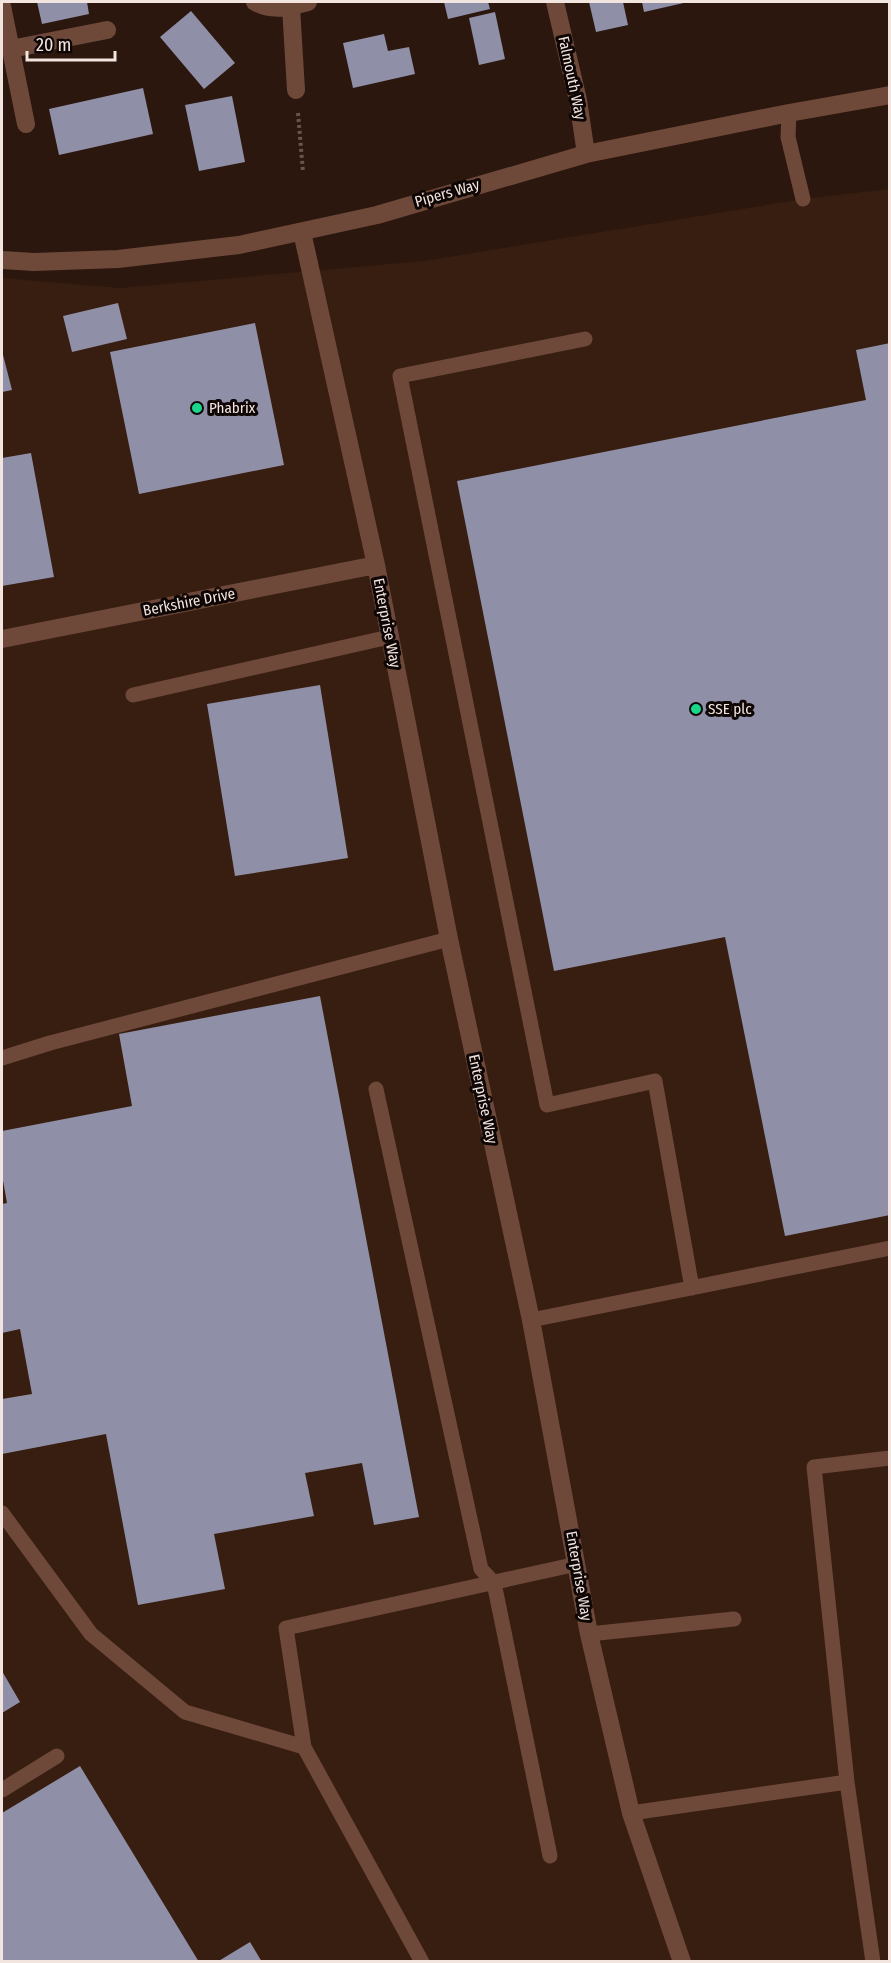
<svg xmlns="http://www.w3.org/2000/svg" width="891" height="1963" font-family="'Fira Sans Condensed',sans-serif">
<rect width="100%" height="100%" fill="#2b170e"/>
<path fill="#371e11" d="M 889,189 L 889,1961 L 2,1961 L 2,278 L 120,288 L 424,261 L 803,199 Z"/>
<path fill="#8f8fa7" d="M 37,2 L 87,2 L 89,14 L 42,24 Z
M 444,2 L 488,2 L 490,9 L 448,19 Z
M 589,2 L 623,2 L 628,25 L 596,32 Z
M 642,2 L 688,2 L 644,12 Z
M 191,11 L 235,63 L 204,89 L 160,37 Z
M 495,12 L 505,59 L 479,65 L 469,18 Z
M 384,34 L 388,51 L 409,47 L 415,74 L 353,88 L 343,43 Z
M 143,88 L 153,134 L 59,155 L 49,109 Z
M 232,96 L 245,162 L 199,171 L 185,105 Z
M 118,303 L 127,339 L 72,352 L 63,316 Z
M 255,323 L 284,465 L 139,494 L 110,352 Z
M 890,343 L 890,1215 L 785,1236 L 725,937 L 554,971 L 457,481 L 866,400 L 856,350 Z
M 2,351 L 12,390 L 2,392 Z
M 31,453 L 54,577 L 2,586 L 2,458 Z
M 320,685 L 348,858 L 235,876 L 207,704 Z
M 320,996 L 419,1517 L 374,1525 L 362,1463 L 305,1473 L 314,1516 L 214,1534 L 225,1589 L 138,1605 L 106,1434 L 2,1454 L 2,1399 L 32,1394 L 20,1329 L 2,1333 L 2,1204 L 7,1203 L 2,1175 L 2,1131 L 132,1106 L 119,1034 Z
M 2,1671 L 20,1702 L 2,1713 Z
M 80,1766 L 199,1962 L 2,1962 L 2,1813 Z
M 250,1942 L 262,1962 L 217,1962 Z"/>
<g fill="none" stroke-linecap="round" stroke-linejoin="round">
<path stroke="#68564e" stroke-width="4" stroke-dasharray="3 3" stroke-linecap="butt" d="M 298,113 L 303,172"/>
<path stroke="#6e4939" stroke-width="15" d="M 789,113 L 788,137 L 803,199
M 585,339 L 400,376 L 547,1105 L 655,1081 L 692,1288
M 133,695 L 389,637
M 2,1058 L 50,1043 L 449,939
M 376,1089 L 481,1569 L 494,1583 L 550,1856
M 531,1320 L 890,1248
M 2,1513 L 91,1634 L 185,1712 L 304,1747 L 286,1628 L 577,1564
M 589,1634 L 734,1619
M 304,1747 L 422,1962
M 2,1790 L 57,1756
M 631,1813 L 847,1782
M 873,1962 L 847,1782 L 814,1467 L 890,1458"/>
<path stroke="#6e4939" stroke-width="18" d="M 255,2 C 273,12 289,7 308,2
M 2,6 L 26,124
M 291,7 L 296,90
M 11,49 L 107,30
M 302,232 L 376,565 L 449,939 L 531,1320 L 589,1634 L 631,1813 L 682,1962
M 2,639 L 376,565"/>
<path stroke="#6e4939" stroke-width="18" d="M 555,2 L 578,100 L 586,154
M 2,260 L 34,262 L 118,259 L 239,245 L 377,215 L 586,154 L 789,113 L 890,95"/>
</g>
<g fill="#13d98a" stroke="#0d0503" stroke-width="2">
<circle cx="197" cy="408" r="6"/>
<circle cx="696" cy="709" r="6"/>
</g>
<g text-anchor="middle" stroke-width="6" stroke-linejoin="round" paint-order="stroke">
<g font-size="15" fill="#f2e4de" stroke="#0d0503">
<text transform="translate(572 78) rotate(78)" y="5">Falmouth Way</text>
<text transform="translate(447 193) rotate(-16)" y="5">Pipers Way</text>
<text transform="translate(189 602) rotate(-11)" y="5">Berkshire Drive</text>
<text transform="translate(387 623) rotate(79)" y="5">Enterprise Way</text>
<text transform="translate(483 1099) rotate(78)" y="5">Enterprise Way</text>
<text transform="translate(579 1576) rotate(80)" y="5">Enterprise Way</text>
</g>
<g font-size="15" fill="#f2e4de" stroke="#0d0503" text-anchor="start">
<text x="209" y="413">Phabrix</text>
<text x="708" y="714">SSE plc</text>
</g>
</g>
<rect width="891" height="1963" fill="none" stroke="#f2e4de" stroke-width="6"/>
<path d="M27 51v9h88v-9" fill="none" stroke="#f2e4de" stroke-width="3"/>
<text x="36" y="51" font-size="18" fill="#f2e4de" stroke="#0d0503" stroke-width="4.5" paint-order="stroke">20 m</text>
</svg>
